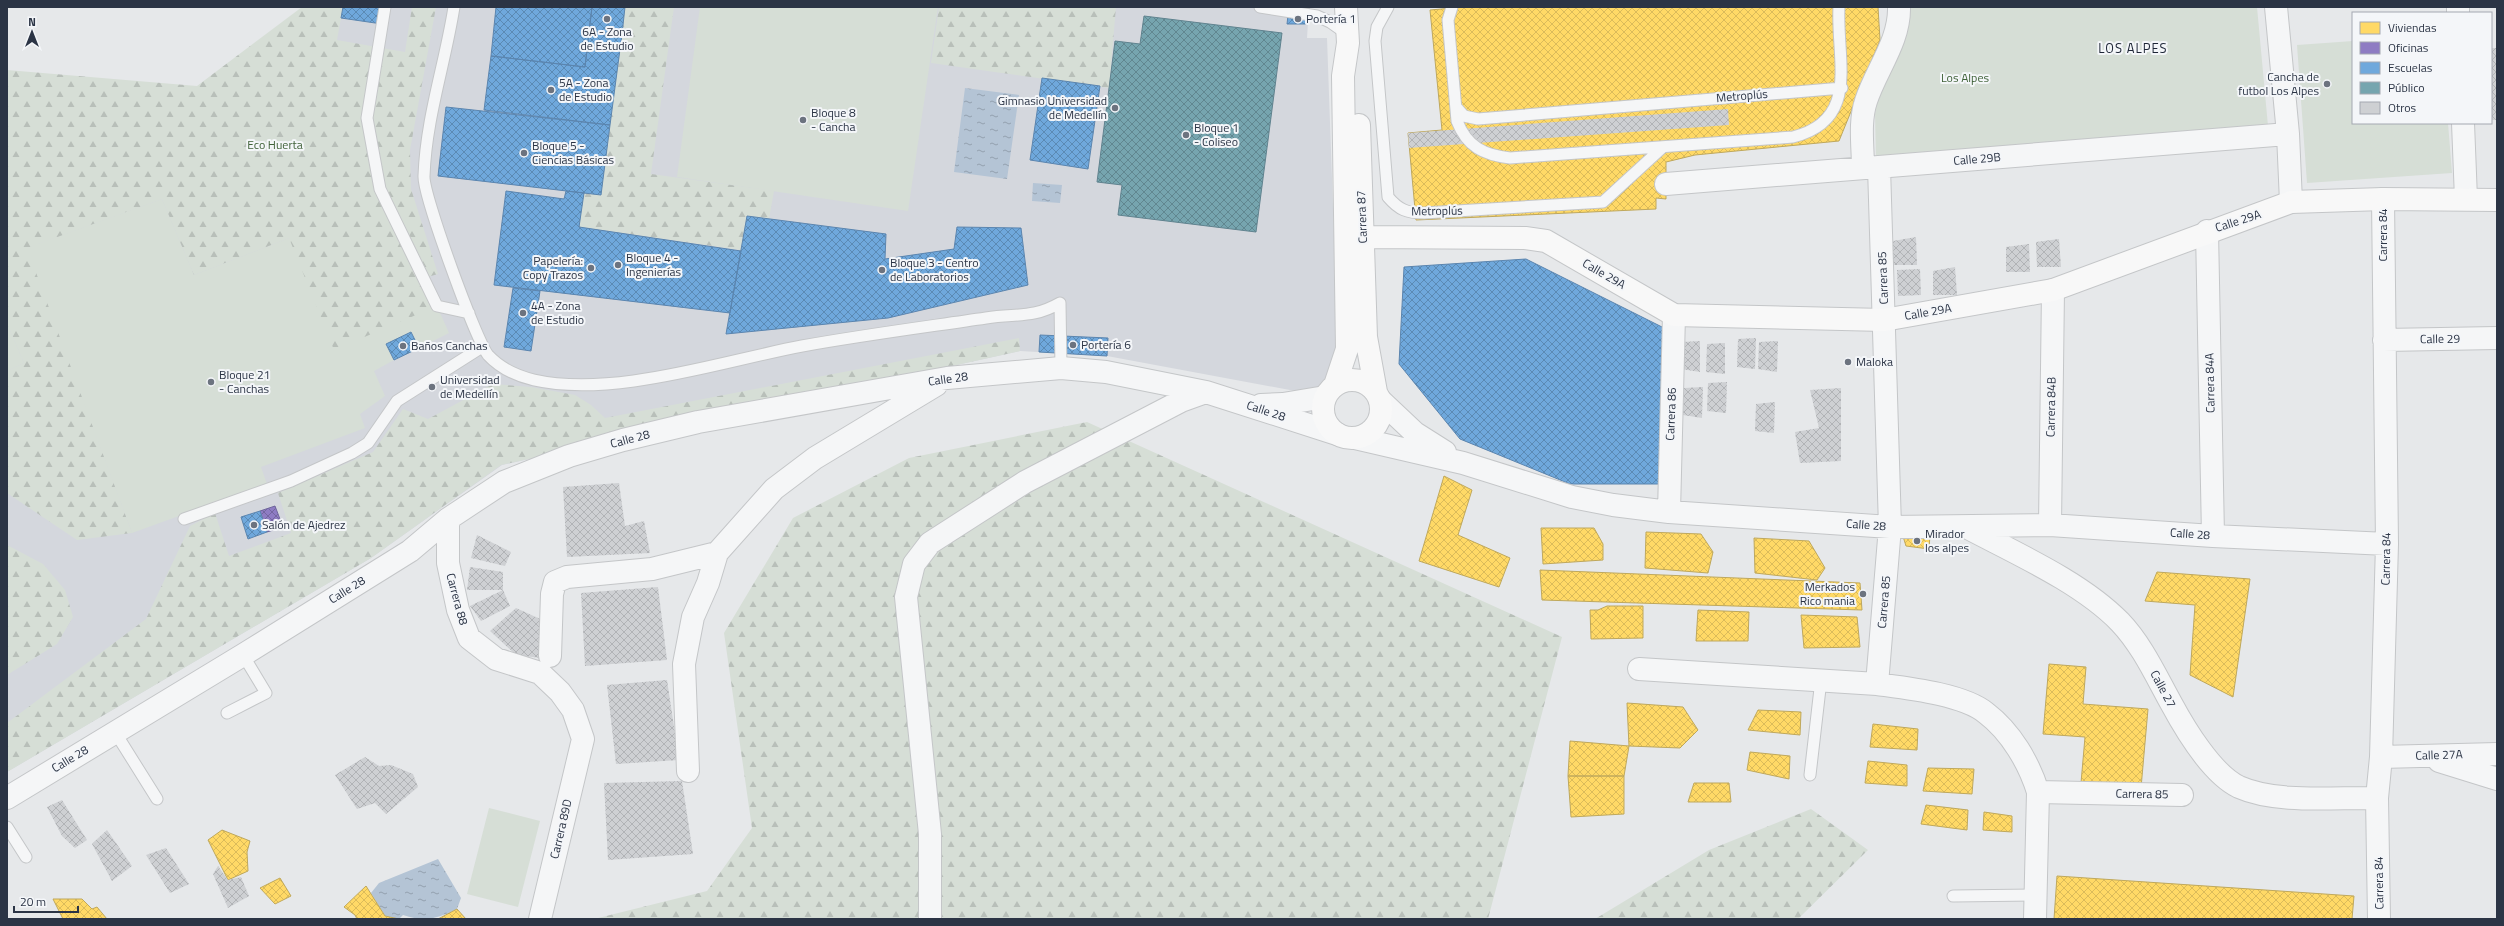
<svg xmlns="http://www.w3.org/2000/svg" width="2504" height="926" font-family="'Titillium Web',sans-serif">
<defs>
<pattern id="forest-firs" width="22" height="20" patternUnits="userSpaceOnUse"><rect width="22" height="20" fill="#d6ded6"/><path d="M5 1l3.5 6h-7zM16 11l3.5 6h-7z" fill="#b8bfb9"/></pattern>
<pattern id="water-ripples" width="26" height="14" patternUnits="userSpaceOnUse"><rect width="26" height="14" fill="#b4c4d5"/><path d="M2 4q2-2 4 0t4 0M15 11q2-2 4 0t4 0" fill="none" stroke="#93a0af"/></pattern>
<pattern id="homes-cross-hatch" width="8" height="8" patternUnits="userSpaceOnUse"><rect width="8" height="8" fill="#ffd966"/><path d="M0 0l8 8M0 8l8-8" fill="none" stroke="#dbbb5a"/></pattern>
<pattern id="offices-cross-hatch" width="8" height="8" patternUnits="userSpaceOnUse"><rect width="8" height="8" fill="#8e7cc3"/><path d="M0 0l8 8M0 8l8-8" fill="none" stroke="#7466a0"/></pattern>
<pattern id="schools-cross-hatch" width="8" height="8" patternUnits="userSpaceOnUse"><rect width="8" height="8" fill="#6fa8dc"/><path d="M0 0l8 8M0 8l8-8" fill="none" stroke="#5b8ab4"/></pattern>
<pattern id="public-cross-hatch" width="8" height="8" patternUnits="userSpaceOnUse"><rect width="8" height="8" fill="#76a5af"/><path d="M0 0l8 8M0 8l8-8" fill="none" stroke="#618790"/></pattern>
<pattern id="building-cross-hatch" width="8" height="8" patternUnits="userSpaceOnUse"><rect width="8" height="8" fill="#ced0d3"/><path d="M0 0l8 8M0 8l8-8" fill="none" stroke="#b1b3b6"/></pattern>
</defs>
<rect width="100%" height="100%" fill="#e6e8ea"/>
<path fill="#d4d7dd" d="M 304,7 L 1309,7 L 1307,38 L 1327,38 L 1338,348 L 1331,381 L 1306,393 L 1107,356 L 1020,351 L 502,465 L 371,558 L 7,772 L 7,72 L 203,93 Z"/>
<path fill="#d6ded6" d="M 700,7 L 938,7 L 908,211 L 677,177 Z
M 1909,7 L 2257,7 L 2268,126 L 1876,158 L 1875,114 L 1878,96 Z
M 2353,41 L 2353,123 L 2448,123 L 2452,173 L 2307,183 L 2297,45 Z
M 162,199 L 194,275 L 289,238 L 437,306 L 449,333 L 419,348 L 411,332 L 386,344 L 394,360 L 374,371 L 385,396 L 360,414 L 365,428 L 261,467 L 267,484 L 132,533 L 26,248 Z
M 7,323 L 24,363 L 7,371 Z
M 489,808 L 540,821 L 518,907 L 467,894 Z"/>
<path fill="url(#forest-firs)" d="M 302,7 L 343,7 L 337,40 L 405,52 L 412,7 L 436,7 L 410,150 L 411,189 L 438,274 L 424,278 L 437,306 L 334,350 L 289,238 L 194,275 L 162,199 L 27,248 L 132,533 L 77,540 L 7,493 L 7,371 L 24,363 L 7,323 L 7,70 L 197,86 Z
M 625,7 L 674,7 L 651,174 L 774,191 L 769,219 L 747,216 L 741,250 L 579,227 L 584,193 L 601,194 Z
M 939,7 L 1116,7 L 1109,88 L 931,63 Z
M 1019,338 L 1020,351 L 501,465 L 371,558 L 7,772 L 7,723 L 146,619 L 190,526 L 215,513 L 229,556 L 291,533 L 278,493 L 373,452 L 403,409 L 428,419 L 493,384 L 531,387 L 575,395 L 591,405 L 605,418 Z
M 1087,422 L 1562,637 L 1488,919 L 594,919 L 707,891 L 752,828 L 724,633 L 793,518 L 909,458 Z
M 7,545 L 43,564 L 65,590 L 73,617 L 57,644 L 7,675 Z
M 1811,809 L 1868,850 L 1798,919 L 1595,919 L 1709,850 Z"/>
<path fill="url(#water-ripples)" d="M 965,88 L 1019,95 L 1007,179 L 954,172 Z
M 1033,183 L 1062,185 L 1060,203 L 1032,201 Z
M 438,859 L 461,898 L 457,909 C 437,919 425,922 403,915 L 399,919 L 385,916 L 371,893 L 379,883 Z"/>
<path fill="url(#homes-cross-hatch)" stroke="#bfa85c" d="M 1464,7 L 1878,7 L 1880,40 L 1839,141 L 1695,155 L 1666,162 L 1666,199 L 1656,198 L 1656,209 L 1416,220 L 1408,133 L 1442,130 L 1430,10 Z
M 1444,476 L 1472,490 L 1458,535 L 1510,558 L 1499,587 L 1419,561 Z
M 1541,528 L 1594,528 L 1603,544 L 1603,560 L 1543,564 Z
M 1646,532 L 1701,534 L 1713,552 L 1708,573 L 1645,568 Z
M 1902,533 L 1930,535 L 1929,549 L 1906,546 Z
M 1754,538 L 1809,541 L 1825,568 L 1817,580 L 1755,573 Z
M 1540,570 L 1860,583 L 1862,610 L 1542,600 Z
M 2157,572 L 2250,579 L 2233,697 L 2190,675 L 2195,605 L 2145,601 Z
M 1607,606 L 1643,606 L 1643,638 L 1591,639 L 1590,610 L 1598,610 Z
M 1698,610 L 1749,612 L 1748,641 L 1696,641 Z
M 1801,615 L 1857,617 L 1860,647 L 1804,648 Z
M 2049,664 L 2086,667 L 2083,704 L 2148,709 L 2141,788 L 2081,783 L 2085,737 L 2043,734 Z
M 1627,703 L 1683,707 L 1698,730 L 1680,748 L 1629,746 Z
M 1758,710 L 1801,712 L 1800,735 L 1748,730 Z
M 1873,724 L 1918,729 L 1917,750 L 1870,747 Z
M 1570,741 L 1629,746 L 1624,776 L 1568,776 Z
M 1750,752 L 1790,756 L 1789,779 L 1747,770 Z
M 1868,761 L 1907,765 L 1907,786 L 1865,783 Z
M 1928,768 L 1974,769 L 1972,794 L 1923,791 Z
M 1568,776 L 1624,776 L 1624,814 L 1571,817 Z
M 1694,783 L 1729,783 L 1731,802 L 1688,802 Z
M 1926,805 L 1968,810 L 1967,830 L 1921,824 Z
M 1984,812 L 2012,816 L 2012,832 L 1983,830 Z
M 222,830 L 250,841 L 247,852 L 248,871 L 228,880 L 208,840 Z
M 2057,876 L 2354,896 L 2352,919 L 2054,919 Z
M 280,878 L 291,896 L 275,904 L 260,888 Z
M 366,886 L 385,916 L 399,919 L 357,919 L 355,915 L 344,907 Z
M 53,899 L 82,899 L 92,909 L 97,907 L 107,919 L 63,919 Z
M 457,909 L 466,919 L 438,919 Z"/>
<path fill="url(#offices-cross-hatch)" stroke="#70669d" d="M 275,506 L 283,527 L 267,532 L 260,511 Z"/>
<path fill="url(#schools-cross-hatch)" stroke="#5b85af" d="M 343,7 L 385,7 L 382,24 L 341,18 Z
M 496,7 L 592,7 L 585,67 L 491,56 Z
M 592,7 L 625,7 L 622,34 L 589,31 Z
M 1289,7 L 1309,7 L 1308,24 L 1287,24 Z
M 589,31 L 622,34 L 610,125 L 484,110 L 491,56 L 585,67 Z
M 1042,78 L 1100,86 L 1088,169 L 1030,160 Z
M 446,107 L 610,125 L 601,195 L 438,176 Z
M 506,191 L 564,199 L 566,191 L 584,193 L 579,227 L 741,251 L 730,313 L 494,285 Z
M 747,216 L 886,234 L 885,259 L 954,249 L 957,227 L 1021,228 L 1028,285 L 888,318 L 726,334 Z
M 1526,259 L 1666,329 L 1669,484 L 1570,484 L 1460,439 L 1399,364 L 1404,267 Z
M 513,288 L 540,291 L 531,351 L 504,347 Z
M 411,332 L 419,348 L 394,360 L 386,344 Z
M 1040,335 L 1108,338 L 1107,356 L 1039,352 Z
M 260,511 L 267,532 L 248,539 L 241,517 Z"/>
<path fill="url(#public-cross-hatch)" stroke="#60838f" d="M 1144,16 L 1282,33 L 1256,232 L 1118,215 L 1122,185 L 1097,182 L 1115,41 L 1140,44 Z"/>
<path fill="url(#building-cross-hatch)" d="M 2492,48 L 2497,48 L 2497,120 L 2491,120 Z
M 1728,109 L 1729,125 L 1409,148 L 1408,133 Z
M 1916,237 L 1917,265 L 1893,265 L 1893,241 Z
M 2059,239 L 2061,267 L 2037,267 L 2036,242 Z
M 2029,244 L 2030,272 L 2006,272 L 2006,247 Z
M 1955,267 L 1957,295 L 1933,295 L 1933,271 Z
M 1920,269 L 1921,295 L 1898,296 L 1897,270 Z
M 1756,338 L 1755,369 L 1737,367 L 1738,339 Z
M 1700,341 L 1700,372 L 1681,369 L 1682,342 Z
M 1778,341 L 1777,372 L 1758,369 L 1759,342 Z
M 1725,343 L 1725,374 L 1706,372 L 1707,344 Z
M 1727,382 L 1726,413 L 1707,411 L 1708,383 Z
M 1703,387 L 1702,418 L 1683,415 L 1684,388 Z
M 1841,388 L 1841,461 L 1800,463 L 1795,432 L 1819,428 L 1810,390 Z
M 1775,402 L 1774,433 L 1755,431 L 1756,404 Z
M 619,483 L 625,526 L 644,521 L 650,553 L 567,557 L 563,487 Z
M 477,535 L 511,552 L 505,566 L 471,558 Z
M 470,567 L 503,572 L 503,590 L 467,590 Z
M 658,587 L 667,660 L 585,666 L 581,593 Z
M 503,590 L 510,606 L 481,621 L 470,606 Z
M 516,608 L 549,623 L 541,658 L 516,655 L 490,631 Z
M 667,680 L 679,760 L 616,764 L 607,685 Z
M 365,757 L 379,766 L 391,765 L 413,774 L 418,787 L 386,814 L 375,803 L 357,809 L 335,775 Z
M 682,781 L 693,854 L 608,860 L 604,783 Z
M 62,800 L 87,840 L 75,848 L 62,836 L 47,807 Z
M 107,830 L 132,866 L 112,881 L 92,844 Z
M 166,848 L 189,884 L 170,893 L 146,855 Z
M 218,866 L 228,880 L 241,877 L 249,896 L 228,908 L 213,874 Z"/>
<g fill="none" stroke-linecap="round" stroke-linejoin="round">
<defs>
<path id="lane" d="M 385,7 L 367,118 L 380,189 L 437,306 L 469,313
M 454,7 C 445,64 426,118 424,176 C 423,195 476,340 488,355 C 500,368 517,376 534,380 C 613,398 722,361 802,346 C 863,335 925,327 986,318 C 1016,313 1032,319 1060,303 L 1061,368
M 1260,7 L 1317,16 L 1330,22 L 1347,34
M 1388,7 L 1377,27 L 1375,41 L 1388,197 C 1399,210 1407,213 1424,213 L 1603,202 L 1663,147
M 1452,7 L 1448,20 L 1457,121 C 1467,147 1484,155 1510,158 L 1793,137 C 1861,120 1836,59 1839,7
M 1456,107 L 1464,116 L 1478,119 L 1842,88
M 184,519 L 291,481 L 352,453 L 368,443 L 397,401 L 482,347
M 227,713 L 266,693 L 243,655
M 115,732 L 157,799
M 1810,775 L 1821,680
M 7,827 L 26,857
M 1953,896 L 2036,895"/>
<path id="street" d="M 2276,7 L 2288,134 L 2291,202
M 2458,7 L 2458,13
M 2463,123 L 2466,199
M 1879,167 L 1890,527 L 1877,684 C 1906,688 1963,694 1986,713 C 2011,732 2029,763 2038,792 L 2182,795
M 1863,168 C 1863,147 1859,122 1866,101 C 1876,70 1900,41 1899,7
M 1666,184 L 2288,134
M 2207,231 L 2213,536
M 2384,340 L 2497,338
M 1380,400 L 1415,433 L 1445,452
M 1261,405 L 1283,404 L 1325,397
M 1355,438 L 1463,463 L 1572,497 L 1613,505 L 1669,512 L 1890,527 L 2050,525 L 2213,536 L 2387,544
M 1669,512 L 1674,315
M 448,519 L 448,563 L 458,610 L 469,638 L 496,659 L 540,673 L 560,692 L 573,710 L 583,739 L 540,919
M 2050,525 L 2053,290
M 1966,527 C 2015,553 2081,582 2120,622 C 2142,645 2156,676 2171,703 C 2185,729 2212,774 2239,787 C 2277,804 2336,797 2377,798
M 550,656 L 552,594 L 555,582 L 567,577 L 652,569 L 717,553
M 1639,669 L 1877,684
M 2381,757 L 2497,754
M 2439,761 L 2497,779
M 688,771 L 684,664 L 693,617 L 708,583 L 717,553 L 774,489 L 815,458 L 936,385
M 7,798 L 243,655 L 410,551 L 448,519 L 504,482 L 569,456 L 623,440 L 698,422 L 947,378 L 1061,368 L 1106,372 L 1206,392 L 1337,434
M 930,919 L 930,834 L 906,597 L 914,564 L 930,543 L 1025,482 L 1181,401 L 1206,392
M 2035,919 L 2038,792
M 2379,919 L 2377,798 L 2381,757 L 2387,544 L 2383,199"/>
<path id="secondary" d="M 1359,125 L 1366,337 L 1376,392
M 1363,237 L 1525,238 L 1546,241 L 1674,315 L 1884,320 L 2053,290 L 2291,202 L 2383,199 L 2497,200
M1323 409a29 29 0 1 1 58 0a29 29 0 1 1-58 0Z
M 1335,385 L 1347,349 L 1343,76 L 1348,43 L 1346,7"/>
</defs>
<use href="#lane" stroke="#c4c6c8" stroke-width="13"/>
<use href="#street" stroke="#c4c6c8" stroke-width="24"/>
<use href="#secondary" stroke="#c4c6c8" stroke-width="24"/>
<use href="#lane" stroke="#f5f6f7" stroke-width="11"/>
<use href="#street" stroke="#f5f6f7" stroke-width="22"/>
<use href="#secondary" stroke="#f8f8f8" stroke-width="22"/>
</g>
<g fill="#6c737f" stroke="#f4f6f9" stroke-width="1.5">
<circle cx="607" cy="19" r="4"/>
<circle cx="1298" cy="19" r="4"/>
<circle cx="2327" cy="84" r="4"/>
<circle cx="551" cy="90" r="4"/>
<circle cx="1115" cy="108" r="4"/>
<circle cx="803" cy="120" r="4"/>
<circle cx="1186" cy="135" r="4"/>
<circle cx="524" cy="153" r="4"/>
<circle cx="618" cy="265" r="4"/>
<circle cx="591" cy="268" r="4"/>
<circle cx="882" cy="270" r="4"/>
<circle cx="523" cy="313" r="4"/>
<circle cx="1073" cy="345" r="4"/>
<circle cx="403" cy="346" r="4"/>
<circle cx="1848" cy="362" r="4"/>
<circle cx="211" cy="382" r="4"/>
<circle cx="432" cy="387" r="4"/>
<circle cx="254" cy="525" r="4"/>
<circle cx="1917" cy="541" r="4"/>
<circle cx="1863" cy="594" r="4"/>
</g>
<g text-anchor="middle" stroke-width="4" stroke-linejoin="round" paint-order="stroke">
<g font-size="12" fill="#2b3445" stroke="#f4f6f9" text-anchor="start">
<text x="1306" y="23">Portería 1</text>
<text x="607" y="36" text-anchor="middle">6A - Zona<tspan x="607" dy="14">de Estudio</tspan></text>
<text x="2319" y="81" text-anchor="end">Cancha de<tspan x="2319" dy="14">futbol Los Alpes</tspan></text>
<text x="559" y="87">5A - Zona<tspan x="559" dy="14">de Estudio</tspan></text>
<text x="1107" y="105" text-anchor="end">Gimnasio Universidad<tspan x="1107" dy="14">de Medellín</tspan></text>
<text x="811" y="117">Bloque 8<tspan x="811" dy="14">- Cancha</tspan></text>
<text x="1194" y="132">Bloque 1<tspan x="1194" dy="14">- Coliseo</tspan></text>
<text x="532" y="150">Bloque 5 -<tspan x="532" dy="14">Ciencias Básicas</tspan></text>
<text x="626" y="262">Bloque 4 -<tspan x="626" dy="14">Ingenierías</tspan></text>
<text x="583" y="265" text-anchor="end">Papelería:<tspan x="583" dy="14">Copy Trazos</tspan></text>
<text x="890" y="267">Bloque 3 - Centro<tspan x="890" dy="14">de Laboratorios</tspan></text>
<text x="531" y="310">4A - Zona<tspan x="531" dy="14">de Estudio</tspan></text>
<text x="1081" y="349">Portería 6</text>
<text x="411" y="350">Baños Canchas</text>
<text x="1856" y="366">Maloka</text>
<text x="219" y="379">Bloque 21<tspan x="219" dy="14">- Canchas</tspan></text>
<text x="440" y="384">Universidad<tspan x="440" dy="14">de Medellín</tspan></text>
<text x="262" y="529">Salón de Ajedrez</text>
<text x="1925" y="538">Mirador<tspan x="1925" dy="14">los alpes</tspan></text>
<text x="1855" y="591" text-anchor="end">Merkados<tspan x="1855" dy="14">Rico mania</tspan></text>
</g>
<g font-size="12" fill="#3f6138" stroke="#f4f6f9">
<text x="1965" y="82">Los Alpes</text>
<text x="275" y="149">Eco Huerta</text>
</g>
<g font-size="12" fill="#2b3445" stroke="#f4f6f9">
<text transform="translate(1742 96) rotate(-5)" y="4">Metroplús</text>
<text transform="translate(1977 159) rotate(-5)" y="4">Calle 29B</text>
<text transform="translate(1437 211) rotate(-1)" y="4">Metroplús</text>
<text transform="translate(1362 217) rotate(-92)" y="4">Carrera 87</text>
<text transform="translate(2238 221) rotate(-18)" y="4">Calle 29A</text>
<text transform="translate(2383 235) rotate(-90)" y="4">Carrera 84</text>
<text transform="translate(1604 274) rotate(30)" y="4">Calle 29A</text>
<text transform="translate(1883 278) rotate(-92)" y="4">Carrera 85</text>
<text transform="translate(1928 312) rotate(-10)" y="4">Calle 29A</text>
<text transform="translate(2440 339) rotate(-1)" y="4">Calle 29</text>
<text transform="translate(948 379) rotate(-8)" y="4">Calle 28</text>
<text transform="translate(2210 383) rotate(-91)" y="4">Carrera 84A</text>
<text transform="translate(2051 407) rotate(-89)" y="4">Carrera 84B</text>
<text transform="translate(1266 411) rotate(18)" y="4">Calle 28</text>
<text transform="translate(1671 414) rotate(-88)" y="4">Carrera 86</text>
<text transform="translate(630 439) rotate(-15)" y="4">Calle 28</text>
<text transform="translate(1866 525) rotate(4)" y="4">Calle 28</text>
<text transform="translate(2190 534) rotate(4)" y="4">Calle 28</text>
<text transform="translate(2386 559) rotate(-89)" y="4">Carrera 84</text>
<text transform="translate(347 590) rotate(-32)" y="4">Calle 28</text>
<text transform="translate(457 599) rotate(75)" y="4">Carrera 88</text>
<text transform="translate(1884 602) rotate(-85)" y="4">Carrera 85</text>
<text transform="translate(2163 689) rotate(62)" y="4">Calle 27</text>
<text transform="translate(2439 755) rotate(-2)" y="4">Calle 27A</text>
<text transform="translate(70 759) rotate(-31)" y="4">Calle 28</text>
<text transform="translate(2142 794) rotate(1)" y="4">Carrera 85</text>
<text transform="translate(561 829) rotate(-77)" y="4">Carrera 89D</text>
<text transform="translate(2379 883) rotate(-91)" y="4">Carrera 84</text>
</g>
<g font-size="13" letter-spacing="1" fill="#1d2536" stroke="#f4f6f9">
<text x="2133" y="53">LOS ALPES</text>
</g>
</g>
<rect width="2504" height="926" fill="none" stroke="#2b3445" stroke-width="16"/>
<rect x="2352" y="12" width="140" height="112" fill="#f4f6f9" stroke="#a4a8b1"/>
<rect x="2360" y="22" width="20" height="12" fill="#ffd966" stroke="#a4a8b1"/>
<text x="2388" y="32" font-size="12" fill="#2b3445">Viviendas</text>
<rect x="2360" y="42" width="20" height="12" fill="#8e7cc3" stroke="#a4a8b1"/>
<text x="2388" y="52" font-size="12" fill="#2b3445">Oficinas</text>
<rect x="2360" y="62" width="20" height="12" fill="#6fa8dc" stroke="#a4a8b1"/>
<text x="2388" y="72" font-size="12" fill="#2b3445">Escuelas</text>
<rect x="2360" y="82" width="20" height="12" fill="#76a5af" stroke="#a4a8b1"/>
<text x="2388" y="92" font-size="12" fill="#2b3445">Público</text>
<rect x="2360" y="102" width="20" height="12" fill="#ced0d3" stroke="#a4a8b1"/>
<text x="2388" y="112" font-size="12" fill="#2b3445">Otros</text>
<g transform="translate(32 32)" stroke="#f4f6f9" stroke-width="3" paint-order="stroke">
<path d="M0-3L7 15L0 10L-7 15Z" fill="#2b3445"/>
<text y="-6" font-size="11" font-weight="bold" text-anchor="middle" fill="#2b3445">N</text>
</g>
<path d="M14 906v6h64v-6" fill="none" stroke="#2b3445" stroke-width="2"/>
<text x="20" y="906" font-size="12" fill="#2b3445" stroke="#f4f6f9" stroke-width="3" paint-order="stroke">20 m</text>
</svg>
